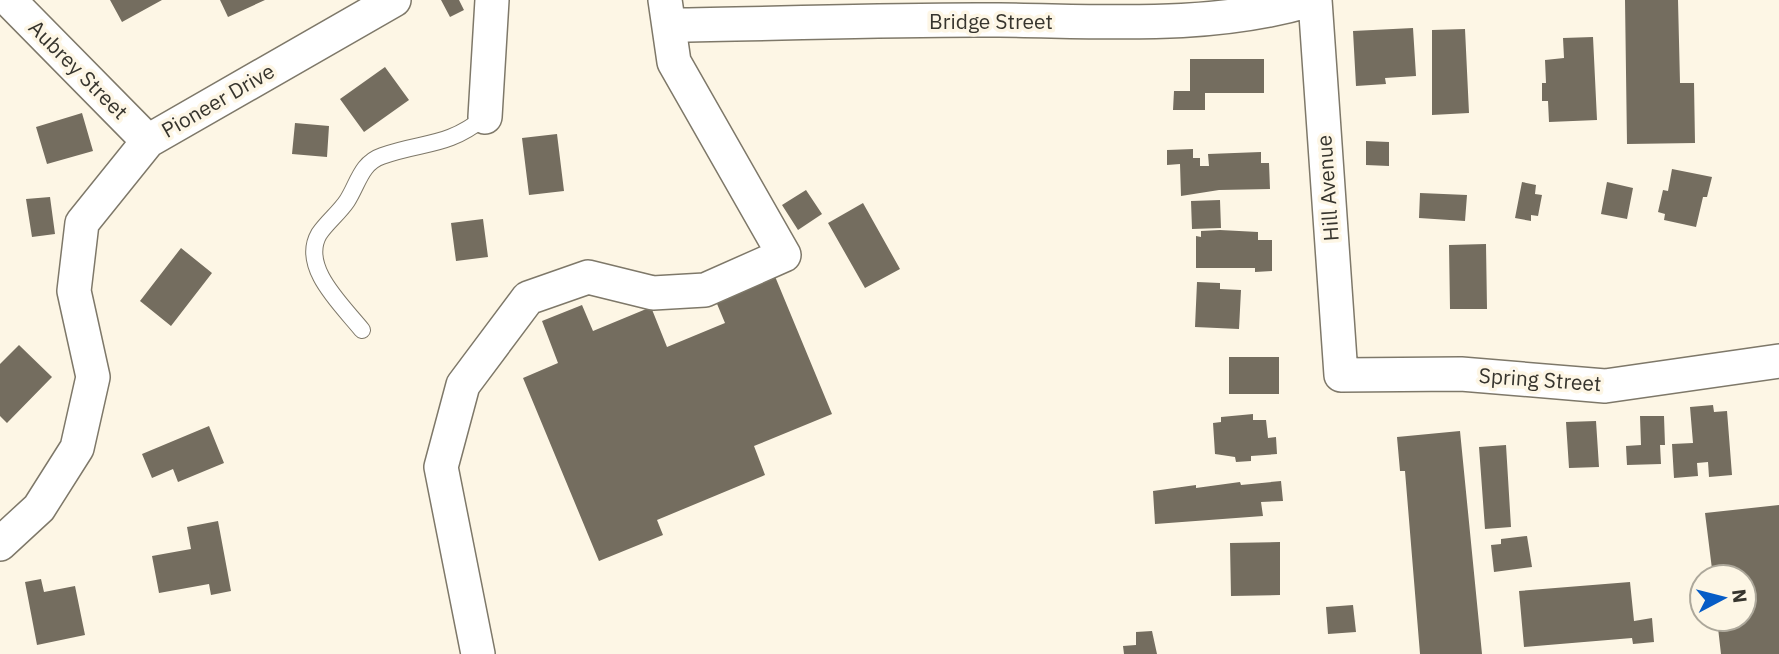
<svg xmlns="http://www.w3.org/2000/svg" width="1779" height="654" font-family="'IBM Plex Sans',sans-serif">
<rect width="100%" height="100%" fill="#fdf6e5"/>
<path fill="#746d5f" d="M 110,0 L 162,0 L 122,22 Z
M 220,0 L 265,0 L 228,17 Z
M 441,0 L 459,0 L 464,10 L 450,17 Z
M 1625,0 L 1678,0 L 1680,83 L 1694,83 L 1695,143 L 1627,144 Z
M 1413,28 L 1416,76 L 1385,78 L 1386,84 L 1356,86 L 1353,31 Z
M 1465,29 L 1469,113 L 1432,115 L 1432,30 Z
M 1593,37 L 1597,120 L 1549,122 L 1548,101 L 1542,101 L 1542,83 L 1546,83 L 1545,60 L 1564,58 L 1563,38 Z
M 1190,59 L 1264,59 L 1264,93 L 1205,93 L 1205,110 L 1173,110 L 1174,91 L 1190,91 Z
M 385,67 L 409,100 L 364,132 L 340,99 Z
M 82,113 L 93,151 L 47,164 L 36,127 Z
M 295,123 L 329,126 L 327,157 L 292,154 Z
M 557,134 L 564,191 L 529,195 L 522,138 Z
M 1366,141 L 1389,142 L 1389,166 L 1366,165 Z
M 1193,149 L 1193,158 L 1200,158 L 1200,166 L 1209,166 L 1208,154 L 1261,152 L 1261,163 L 1269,163 L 1270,189 L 1219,190 L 1181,196 L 1180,164 L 1167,165 L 1167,150 Z
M 1672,169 L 1712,177 L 1707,197 L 1703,197 L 1696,227 L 1664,220 L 1665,214 L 1658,212 L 1663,190 L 1668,191 Z
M 1522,182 L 1536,185 L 1535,194 L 1542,195 L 1538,216 L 1531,215 L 1531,221 L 1515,218 Z
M 1607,182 L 1633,188 L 1627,219 L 1601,214 Z
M 806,190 L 822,214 L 798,230 L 782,205 Z
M 1420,193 L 1467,195 L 1465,221 L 1419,218 Z
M 50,197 L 55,234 L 32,237 L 26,199 Z
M 1220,200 L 1221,228 L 1192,229 L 1191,201 Z
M 863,203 L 900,269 L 865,288 L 828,223 Z
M 483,219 L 488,257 L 456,261 L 451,223 Z
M 1220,230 L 1258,232 L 1258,240 L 1272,240 L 1272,271 L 1255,272 L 1255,268 L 1196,268 L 1196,236 L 1201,237 L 1201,231 Z
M 1486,244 L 1487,309 L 1450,309 L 1449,245 Z
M 181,248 L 212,273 L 171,326 L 140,301 Z
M 774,274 L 832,414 L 754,446 L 765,475 L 657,520 L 663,535 L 599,561 L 523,378 L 558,363 L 542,321 L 582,305 L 593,331 L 651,307 L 667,347 L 725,323 L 715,299 Z
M 1197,282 L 1220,283 L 1220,289 L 1241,290 L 1239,329 L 1195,327 Z
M 19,345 L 52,377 L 7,423 L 0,416 L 0,364 Z
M 1229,357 L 1279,357 L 1279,394 L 1229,394 Z
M 1713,405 L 1714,412 L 1727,411 L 1732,475 L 1709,477 L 1708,462 L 1697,463 L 1698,476 L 1674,478 L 1672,444 L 1693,443 L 1690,407 Z
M 1253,414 L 1253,420 L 1266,420 L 1268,438 L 1276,437 L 1277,454 L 1251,456 L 1251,461 L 1236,462 L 1235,457 L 1215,454 L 1213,423 L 1221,422 L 1221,417 Z
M 1640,416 L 1664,416 L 1665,445 L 1660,445 L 1661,464 L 1627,465 L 1626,446 L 1641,445 Z
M 1596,421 L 1599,467 L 1569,468 L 1566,422 Z
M 209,426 L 224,463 L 178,482 L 173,469 L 152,478 L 142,454 Z
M 1460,431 L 1482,654 L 1420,654 L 1405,471 L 1400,471 L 1397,437 Z
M 1506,445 L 1511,527 L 1485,529 L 1479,447 Z
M 1281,481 L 1283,501 L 1261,502 L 1263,516 L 1155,524 L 1153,491 L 1196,485 L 1196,488 L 1240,482 L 1241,485 Z
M 1779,505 L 1779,654 L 1721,654 L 1717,619 L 1744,619 L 1744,577 L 1713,577 L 1705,513 Z
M 218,521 L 231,591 L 211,595 L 209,584 L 159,593 L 152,556 L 191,549 L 187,527 Z
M 1527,536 L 1532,567 L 1494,572 L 1491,545 L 1501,544 L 1501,539 Z
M 1280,542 L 1280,595 L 1231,596 L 1230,543 Z
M 41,579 L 44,592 L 75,586 L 85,635 L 37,645 L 25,582 Z
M 1630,582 L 1634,621 L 1652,618 L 1654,642 L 1633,644 L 1632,638 L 1524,647 L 1519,591 Z
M 1353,605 L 1356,632 L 1328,634 L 1326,607 Z
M 1152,631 L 1157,654 L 1124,654 L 1123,646 L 1136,645 L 1136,632 Z"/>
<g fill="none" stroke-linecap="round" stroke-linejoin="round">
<defs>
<path id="lane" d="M 362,330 C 342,305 300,267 319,234 C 327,222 339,213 347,201 C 358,184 361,163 382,156 C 424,141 446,148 485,117"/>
<path id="street" d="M 9,0 L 148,141
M 1315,0 L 1341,375 L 1461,374 L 1605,386 L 1779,361
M 670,25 C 780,24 890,19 999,20 C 1102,21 1210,30 1310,0
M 485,117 L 492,0
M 0,544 L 39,508 L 77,448 L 93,377 L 74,291 L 82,223 L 148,141 L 394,0
M 478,654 L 441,467 L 463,385 L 528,298 L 588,277 L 653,293 L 705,290 L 784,255 L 674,62 L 665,0"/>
</defs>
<use href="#lane" stroke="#7e7869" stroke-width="18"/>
<use href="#street" stroke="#7e7869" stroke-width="36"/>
<use href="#lane" stroke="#fff" stroke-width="16"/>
<use href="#street" stroke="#fff" stroke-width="33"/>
</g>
<g text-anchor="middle" stroke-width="7" stroke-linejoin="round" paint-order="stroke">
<g font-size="21" fill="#36342d" stroke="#fdf6e5">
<text x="991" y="29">Bridge Street</text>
<text transform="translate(78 70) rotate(45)" y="7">Aubrey Street</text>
<text transform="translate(218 101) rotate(-30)" y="7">Pioneer Drive</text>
<text transform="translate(1328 188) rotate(-94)" y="7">Hill Avenue</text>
<text transform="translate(1540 380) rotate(4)" y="7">Spring Street</text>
</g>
</g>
<g transform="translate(1723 598) rotate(83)"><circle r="33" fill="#fdf6e5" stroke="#ada89b" stroke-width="2"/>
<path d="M0-5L12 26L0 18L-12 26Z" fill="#065cc6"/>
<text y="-10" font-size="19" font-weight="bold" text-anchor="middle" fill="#36342d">N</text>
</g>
</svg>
